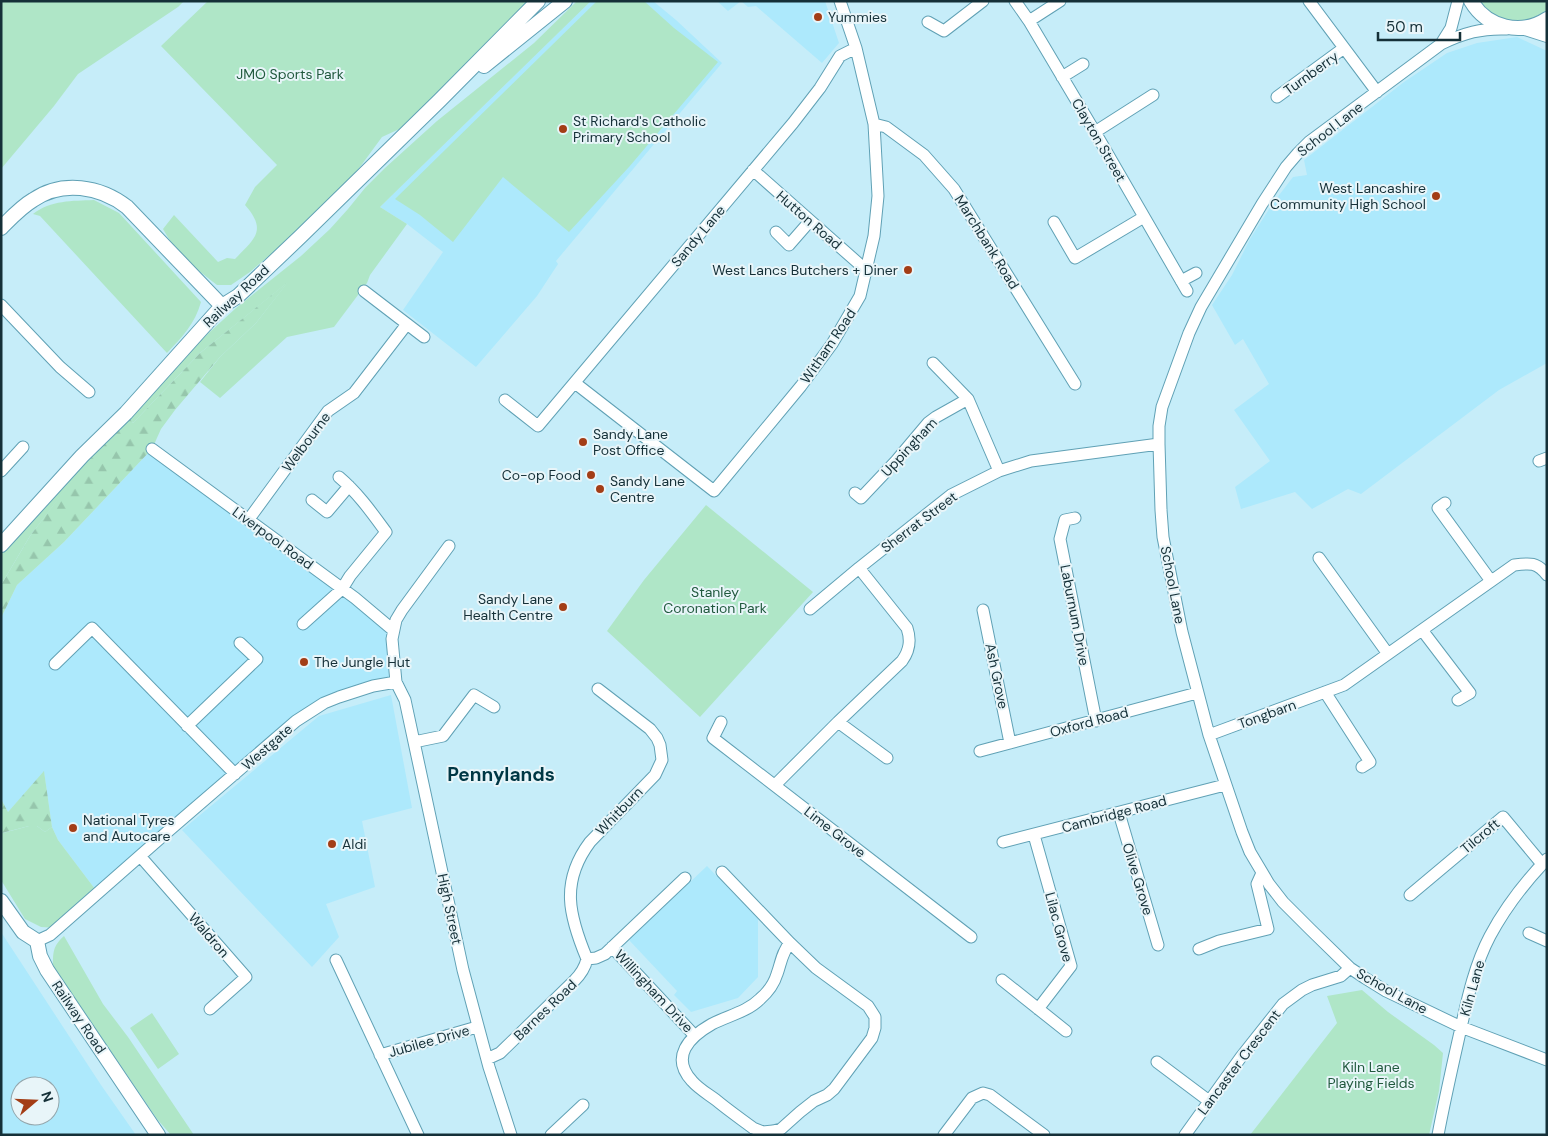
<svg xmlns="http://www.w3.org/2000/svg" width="1548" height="1136" font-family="'DM Sans',sans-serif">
<defs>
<pattern id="forest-firs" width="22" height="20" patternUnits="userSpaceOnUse" patternTransform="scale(1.25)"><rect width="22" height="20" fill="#afe6c7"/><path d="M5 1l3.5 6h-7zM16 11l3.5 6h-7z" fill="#96c6ac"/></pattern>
</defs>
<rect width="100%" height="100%" fill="#c6edf9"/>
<path fill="#ade9fc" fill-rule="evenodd" d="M 591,1 L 653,1 L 676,20 L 722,63 L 556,261 L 558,264 L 537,296 L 476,367 L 403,310 L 443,252 L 407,224 L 380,207 Z
M 717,1 L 825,1 L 839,43 L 822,63 L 756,6 L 748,7 L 741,1 L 728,11 Z
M 1517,37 L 1547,51 L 1547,363 L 1499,390 L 1361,494 L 1348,489 L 1312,509 L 1295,492 L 1241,509 L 1235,487 L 1270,461 L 1234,410 L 1269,384 L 1243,339 L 1235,345 L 1212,305 L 1232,275 L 1250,239 L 1273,203 L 1293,177 L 1307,175 L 1304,160 L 1404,82 L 1447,53 L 1477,43 Z
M 152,449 L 355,598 L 392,639 L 396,682 L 324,703 L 98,893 L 58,840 L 52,827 L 44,772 L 8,812 L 1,799 L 1,618 L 17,585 L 64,542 Z
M 391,695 L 412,808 L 362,821 L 375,887 L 326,904 L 339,937 L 312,967 L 182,830 L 319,716 Z
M 707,866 L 758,919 L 758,977 L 738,998 L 691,1012 L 674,995 L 677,991 L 629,940 Z
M 1,932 L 101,1085 L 136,1135 L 1,1135 ZM 20,1086 L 50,1086 L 50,1116 L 20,1116 Z"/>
<path fill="#afe6c7" d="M 1,1 L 184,1 L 178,7 L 78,74 L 54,106 L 1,169 Z
M 208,1 L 529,1 L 406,126 L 382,137 L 360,167 L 326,207 L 250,272 L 231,285 L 217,285 C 194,267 177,255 163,229 L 174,215 L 218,262 L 227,258 L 235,259 C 254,239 268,231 245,205 L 255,187 L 277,165 L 161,46 Z
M 577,1 L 591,1 L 380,207 L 407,224 L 370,275 L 367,283 L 334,327 L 287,337 L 220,398 L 200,382 L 220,357 L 256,323 L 287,283 L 200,353 L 133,423 L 126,413 L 176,363 L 236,308 L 301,256 L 330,229 L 348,209 L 365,188 L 385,168 L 437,121 L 534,43 Z
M 597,1 L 644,1 L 674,28 L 718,62 L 629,167 L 569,232 L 503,177 L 453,242 L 420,215 L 395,199 Z
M 1479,1 L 1547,1 L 1547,10 C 1530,22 1508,28 1490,13 C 1486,10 1482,5 1479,1 Z
M 94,200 L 119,213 L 201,302 C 195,324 182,337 167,353 L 40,216 L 33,214 C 51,200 72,201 94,200 Z
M 102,442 L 30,536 L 1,585 L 1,553 L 3,549 Z
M 706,505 L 813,592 L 700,717 L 607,631 L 644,580 Z
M 29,826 L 37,826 L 45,832 L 52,827 L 58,840 L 98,893 L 58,928 L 41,927 L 25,919 L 1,880 L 1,831 L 3,833 Z
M 64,936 L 103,1004 L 128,1037 L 194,1135 L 171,1135 L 157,1119 L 53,966 C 53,952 53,946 64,936 Z
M 1362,990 L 1388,1012 L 1434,1045 L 1443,1053 L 1439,1091 L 1429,1135 L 1250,1135 L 1337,1023 L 1327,996 Z
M 152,1013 L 179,1054 L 158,1069 L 130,1028 Z"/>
<path fill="url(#forest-firs)" d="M 289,281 L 256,323 L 220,357 L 175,410 L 161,429 L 152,449 L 64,542 L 17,585 L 1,618 L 1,585 L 30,536 L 82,467 L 126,413 L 133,423 L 200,353 Z
M 44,771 L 52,827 L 45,832 L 37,826 L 29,826 L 2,833 L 1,831 L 1,799 L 8,812 Z"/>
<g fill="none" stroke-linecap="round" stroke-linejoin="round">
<defs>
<path id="minor" d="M 1015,1 L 1029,21 L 1095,132 L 1187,291
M 1309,1 L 1377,92
M 1029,21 L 1060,1
M 928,22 L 944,31 L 983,1
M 1507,29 C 1481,28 1464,33 1441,44 L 1309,142 L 1298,153 L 1286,167 L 1262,204 L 1201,307 L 1189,333 L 1162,407 L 1159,426 L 1159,444 L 1161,510 L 1163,537 L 1182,632 L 1209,735 L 1242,832 L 1250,852 L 1269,884 L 1283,902 L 1310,929 L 1350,968 L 1365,978 L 1386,991 L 1461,1027 L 1547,1060
M 1441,44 L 1451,28 L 1458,1
M 1062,77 L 1083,64
M 1277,97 L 1344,48
M 874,124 L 886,127 L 924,155 L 954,189 L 1075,384
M 1095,132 L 1153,95
M 753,170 L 866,270
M 1054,222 L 1075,258 L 1144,217
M 776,232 L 789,245 L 810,221
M 1181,281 L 1196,273
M 364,291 L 424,337
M 1,305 L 60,367 L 89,392
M 933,363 L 968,399 L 999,471
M 575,383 L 714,491 L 801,386 L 832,344 L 860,296 L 874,236 L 878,196 L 874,124 L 856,48 L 840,1
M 505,400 L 538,426 L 793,123 L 820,88 L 840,56 L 856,48
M 152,449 L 355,598 L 393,630
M 1539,461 L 1547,458
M 1,471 L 23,447
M 855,493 L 861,498 L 896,461 L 928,423 L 936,417 L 968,399
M 312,500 L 327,512 L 349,486
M 1445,503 L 1438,508 L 1491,581
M 1075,518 L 1065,520 L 1060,539 L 1096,721
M 249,519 L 328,411 L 354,393 L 407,324
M 449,546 L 402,610 L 396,620 L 392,639 L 396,682 L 405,700 L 463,970 L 489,1067 L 511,1135
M 1319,558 L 1388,654
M 810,609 L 859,568 L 951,495 L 999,471 L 1031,461 L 1159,444
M 983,610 L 1010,743
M 303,624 L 342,589 L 350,576 L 386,532 C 372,513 358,493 339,477
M 1422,630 L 1470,693 L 1458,700
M 55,664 L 92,628 L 235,774
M 1325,692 L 1370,762 L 1362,767
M 721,722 L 713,738 L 971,937
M 838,722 L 887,758
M 187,726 L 257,659 L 240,643
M 1209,735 L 1344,685 L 1514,565 C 1530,563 1537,562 1547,575
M 414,742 L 443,736 L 474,695 L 494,707
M 980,751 L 1197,693
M 775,785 L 838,722 L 902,661 C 910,650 911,640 907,628 L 859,568
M 1119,813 L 1158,945
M 1034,835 L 1071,966 L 1038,1009
M 1003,842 L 1225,785
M 140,856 L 246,977 L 210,1009
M 722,872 L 790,943 L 816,968 L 868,1006 L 875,1017 L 875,1028 L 872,1038 L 834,1089 L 827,1095 L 814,1101 L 800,1112 L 781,1129 L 773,1131 L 763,1132 L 753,1128 C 741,1119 728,1110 716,1100 C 708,1094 699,1089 692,1081 C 670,1057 689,1037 712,1024 C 727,1016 747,1012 760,999 C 767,993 774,984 777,974 C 781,963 782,952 790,943
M 1410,895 L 1503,817 L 1542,864
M 1529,933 L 1547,941
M 37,941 L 50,935 L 58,928 L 166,833 L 296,721 L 324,703 L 339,697 L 373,686 L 396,682
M 612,947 L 695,1036
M 1199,949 L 1219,941 L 1268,929 L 1257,884 L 1262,873
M 587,959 C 569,916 560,882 590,842 L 655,775 L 662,760 L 660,745 L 657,738 L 650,729 L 598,689
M 336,960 L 418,1135
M 1002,980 L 1066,1031
M 380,1055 L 477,1027
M 487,1059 L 500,1053 L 574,981 C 581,974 585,968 587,959 L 596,958 L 605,954 L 685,878
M 1157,1062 L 1209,1101
M 551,1135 L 583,1105
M 944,1135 L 972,1098 L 983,1093 L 990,1095 L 1044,1135
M 1185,1135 L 1241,1057 L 1283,1004 L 1302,990 L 1312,985 L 1341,976 L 1350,968
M 1438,1135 C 1444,1103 1451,1072 1458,1041 C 1466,1006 1473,968 1490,936 C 1505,908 1525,882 1547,859"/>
<path id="major" d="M 1471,1 C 1487,28 1521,36 1547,19
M 1525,28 L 1547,35
M 484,66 L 565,1
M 1,228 C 11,218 21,207 33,200 C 62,180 100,186 127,207 L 222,306
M 1,545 L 82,456 L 126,413 L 222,306 L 238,296 L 301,236 L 440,100 L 538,1
M 1,901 L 23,932 L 37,941 L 40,956 L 47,970 L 158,1135"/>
</defs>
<use href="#minor" stroke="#60a1b5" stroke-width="13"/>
<use href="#major" stroke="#60a1b5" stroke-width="16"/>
<use href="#minor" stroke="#fff" stroke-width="11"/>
<use href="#major" stroke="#fff" stroke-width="14"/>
</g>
<g fill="#a33d16" stroke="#e8f5f9" stroke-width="2">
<circle cx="818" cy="17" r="5"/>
<circle cx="563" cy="129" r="5"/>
<circle cx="1436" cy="196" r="5"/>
<circle cx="908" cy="270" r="5"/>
<circle cx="583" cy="442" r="5"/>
<circle cx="591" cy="475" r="5"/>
<circle cx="600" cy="489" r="5"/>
<circle cx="563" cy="607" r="5"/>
<circle cx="304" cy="662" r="5"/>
<circle cx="73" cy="828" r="5"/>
<circle cx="332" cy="844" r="5"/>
</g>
<g text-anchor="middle" stroke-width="4" stroke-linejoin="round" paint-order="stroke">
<g font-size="14" fill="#153038" stroke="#e8f5f9" text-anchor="start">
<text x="828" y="22">Yummies</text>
<text x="573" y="126">St Richard's Catholic<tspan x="573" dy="16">Primary School</tspan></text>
<text x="1426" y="193" text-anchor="end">West Lancashire<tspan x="1426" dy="16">Community High School</tspan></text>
<text x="898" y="275" text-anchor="end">West Lancs Butchers + Diner</text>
<text x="593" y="439">Sandy Lane<tspan x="593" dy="16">Post Office</tspan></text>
<text x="581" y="480" text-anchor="end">Co-op Food</text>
<text x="610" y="486">Sandy Lane<tspan x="610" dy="16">Centre</tspan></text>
<text x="553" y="604" text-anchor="end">Sandy Lane<tspan x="553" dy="16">Health Centre</tspan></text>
<text x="314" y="667">The Jungle Hut</text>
<text x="83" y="825">National Tyres<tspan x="83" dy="16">and Autocare</tspan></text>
<text x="342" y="849">Aldi</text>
</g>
<g font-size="14" fill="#153038" stroke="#e8f5f9">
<text transform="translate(1311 73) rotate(-36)" y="5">Turnberry</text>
<text transform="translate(1330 129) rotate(-38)" y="5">School Lane</text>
<text transform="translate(1099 140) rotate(60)" y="5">Clayton Street</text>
<text transform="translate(809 220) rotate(41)" y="5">Hutton Road</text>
<text transform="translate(698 236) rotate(-50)" y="5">Sandy Lane</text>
<text transform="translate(987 242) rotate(58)" y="5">Marchbank Road</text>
<text transform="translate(236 296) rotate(-43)" y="5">Railway Road</text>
<text transform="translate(828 346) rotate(-56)" y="5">Witham Road</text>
<text transform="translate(306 442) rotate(-53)" y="5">Welbourne</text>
<text transform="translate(909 447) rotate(-47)" y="5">Uppingham</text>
<text transform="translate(919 522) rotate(-37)" y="5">Sherrat Street</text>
<text transform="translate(273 538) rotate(36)" y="5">Liverpool Road</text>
<text transform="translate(1173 585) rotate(79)" y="5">School Lane</text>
<text transform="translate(1075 615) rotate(79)" y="5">Laburnum Drive</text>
<text transform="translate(997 676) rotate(78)" y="5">Ash Grove</text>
<text transform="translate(1267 714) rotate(-20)" y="5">Tongbarn</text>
<text transform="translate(1089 722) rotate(-15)" y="5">Oxford Road</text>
<text transform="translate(267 747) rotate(-41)" y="5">Westgate</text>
<text transform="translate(619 811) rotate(-46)" y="5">Whitburn</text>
<text transform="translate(1114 814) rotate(-15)" y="5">Cambridge Road</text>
<text transform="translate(835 832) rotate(38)" y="5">Lime Grove</text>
<text transform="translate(1480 836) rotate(-40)" y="5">Tilcroft</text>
<text transform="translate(1138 879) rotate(73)" y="5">Olive Grove</text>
<text transform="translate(450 909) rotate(78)" y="5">High Street</text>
<text transform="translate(1059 927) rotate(75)" y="5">Lilac Grove</text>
<text transform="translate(209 935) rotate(49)" y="5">Waldron</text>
<text transform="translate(1472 988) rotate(-74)" y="5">Kiln Lane</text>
<text transform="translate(654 991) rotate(47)" y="5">Willingham Drive</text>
<text transform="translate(1392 991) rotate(29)" y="5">School Lane</text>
<text transform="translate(545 1010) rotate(-44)" y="5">Barnes Road</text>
<text transform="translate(79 1017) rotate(56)" y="5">Railway Road</text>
<text transform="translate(429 1041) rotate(-16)" y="5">Jubilee Drive</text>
<text transform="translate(1239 1062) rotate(-53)" y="5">Lancaster Crescent</text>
</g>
<g font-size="14" fill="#21593e" stroke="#e8f5f9">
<text x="290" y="79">JMO Sports Park</text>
<text x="715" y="597">Stanley<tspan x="715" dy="16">Coronation Park</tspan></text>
<text x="1371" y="1072">Kiln Lane<tspan x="1371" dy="16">Playing Fields</tspan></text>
</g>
<g font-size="19" font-weight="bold" fill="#003744" stroke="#e8f5f9">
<text x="501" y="781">Pennylands</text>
</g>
</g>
<rect width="1548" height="1136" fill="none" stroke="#153038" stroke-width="5"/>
<g transform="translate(35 1101) rotate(71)"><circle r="24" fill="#e8f5f9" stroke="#94a6ac"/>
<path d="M0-4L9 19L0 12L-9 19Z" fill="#a33d16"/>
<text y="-8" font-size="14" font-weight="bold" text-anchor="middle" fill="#153038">N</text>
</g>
<path d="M1378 32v8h82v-8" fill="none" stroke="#153038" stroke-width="2.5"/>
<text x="1386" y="32" font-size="15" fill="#153038" stroke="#e8f5f9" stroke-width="4" paint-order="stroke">50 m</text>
</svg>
